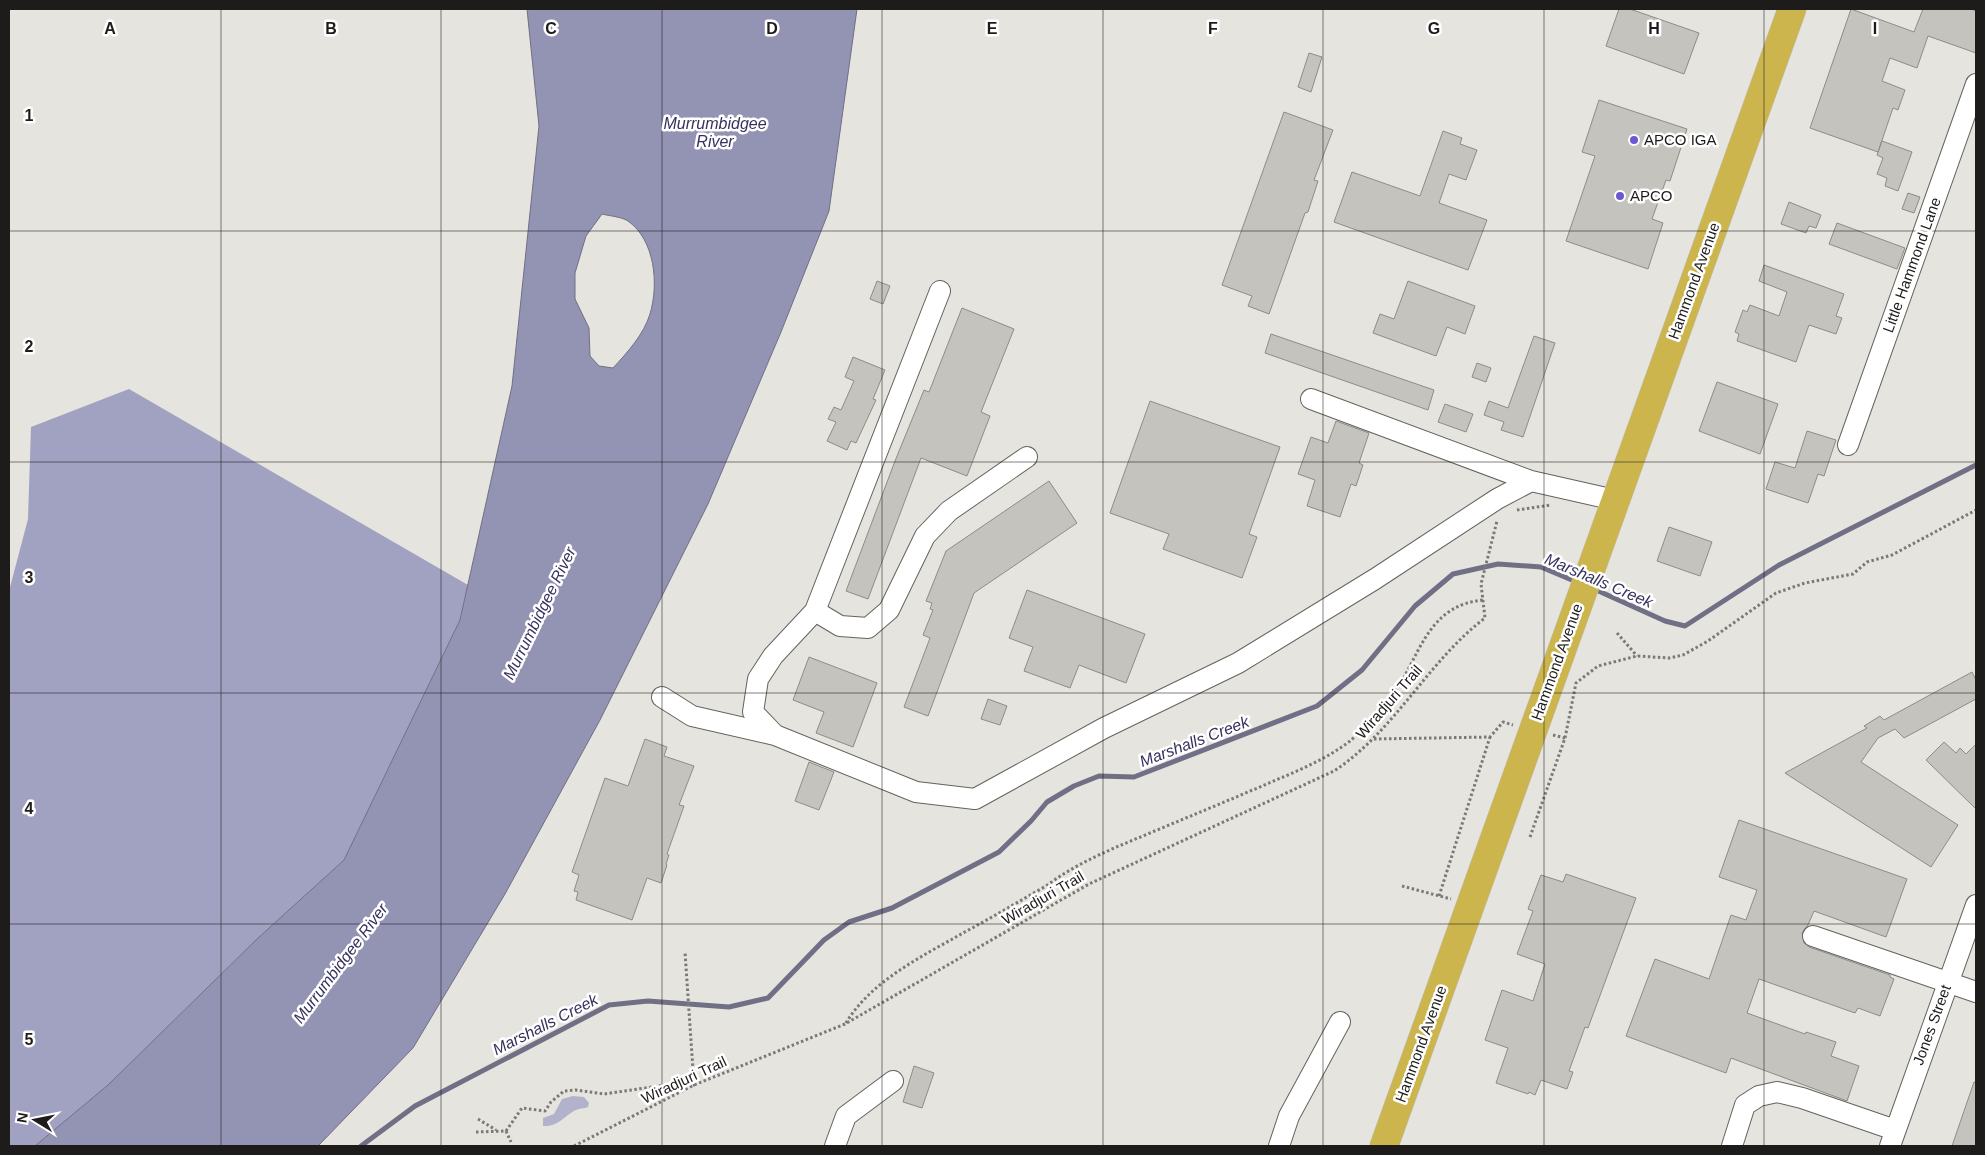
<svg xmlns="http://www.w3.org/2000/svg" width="1985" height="1155" font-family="Helvetica,sans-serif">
<rect width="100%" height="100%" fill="#e6e4de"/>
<path fill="#b2b2cd" d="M 573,1096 L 584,1097 L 589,1103 L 588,1107 C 584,1109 580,1108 576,1110 C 565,1115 559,1127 543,1126 L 543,1118 L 554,1114 L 562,1099 Z"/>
<path fill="#a1a1c2" d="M 129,389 L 468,585 L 460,620 L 344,860 L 257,939 L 108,1085 L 35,1146 L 9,1146 L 9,591 L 28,519 L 31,427 Z"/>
<path fill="#9393b3" stroke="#706f85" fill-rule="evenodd" d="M 527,9 L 857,9 L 829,211 L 781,332 L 708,504 L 600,720 L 505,894 L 413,1048 L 318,1146 L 35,1146 L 108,1085 L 257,939 L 344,860 L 460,620 L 512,386 L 539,126 ZM 602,214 C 610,216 622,217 628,221 C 655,240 659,284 650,314 C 644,334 627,353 613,368 L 599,366 L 590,356 L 589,328 L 575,299 L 575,273 L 586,236 Z"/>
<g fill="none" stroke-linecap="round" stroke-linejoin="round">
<path stroke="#706f85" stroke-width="5" d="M 1594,589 L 1665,621 L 1685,626 L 1779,565 L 1976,465
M 361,1146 L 415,1106 L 609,1005 L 648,1001 L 729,1007 L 768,998 L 824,940 L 849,922 L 892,908 L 999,852 L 1031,821 L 1047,802 L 1074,786 L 1099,776 L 1134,777 L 1317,706 L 1362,670 L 1415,606 L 1453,574 L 1498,564 L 1541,567 L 1579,583"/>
</g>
<path fill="#c4c3bd" stroke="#8d8c86" d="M 1619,9 L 1630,9 L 1699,33 L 1684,74 L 1606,46 Z
M 1851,9 L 1914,32 L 1923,9 L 1971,9 L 1976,11 L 1976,53 L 1928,36 L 1917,68 L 1890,58 L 1882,81 L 1905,90 L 1898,110 L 1893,108 L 1878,152 L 1810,128 Z
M 1309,53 L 1322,57 L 1311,92 L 1298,87 Z
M 1599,100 L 1687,129 L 1670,181 L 1666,180 L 1652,219 L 1663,223 L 1648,269 L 1566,241 L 1595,156 L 1582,152 Z
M 1284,112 L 1333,130 L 1314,180 L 1318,181 L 1308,212 L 1305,213 L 1269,314 L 1248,306 L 1252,296 L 1222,285 Z
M 1443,131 L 1462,138 L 1460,144 L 1477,150 L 1466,180 L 1449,174 L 1439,203 L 1487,220 L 1468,270 L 1334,222 L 1352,172 L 1420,196 Z
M 1882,141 L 1912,152 L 1898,191 L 1885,186 L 1887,178 L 1877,174 L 1883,158 L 1877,155 Z
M 1908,193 L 1920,197 L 1914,213 L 1902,209 Z
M 1789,202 L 1821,215 L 1816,228 L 1809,226 L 1806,233 L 1781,224 Z
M 1837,223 L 1905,248 L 1897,269 L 1829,244 Z
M 1764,265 L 1844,294 L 1836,316 L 1842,318 L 1836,334 L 1809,325 L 1796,362 L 1737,341 L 1739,334 L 1735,332 L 1743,310 L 1747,312 L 1750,305 L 1779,316 L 1787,292 L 1759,281 Z
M 877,281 L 890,286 L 883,304 L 870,299 Z
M 1408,281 L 1475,306 L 1465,334 L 1447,327 L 1436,356 L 1373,333 L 1380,314 L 1394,319 Z
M 962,308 L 1014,329 L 981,412 L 990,416 L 967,476 L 921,458 L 868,599 L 846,591 L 895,461 L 924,390 L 929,392 Z
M 1271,334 L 1434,390 L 1428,410 L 1265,353 Z
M 1534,336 L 1555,343 L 1523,437 L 1501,430 L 1504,422 L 1484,415 L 1489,401 L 1508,408 Z
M 853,357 L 885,370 L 873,399 L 876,400 L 856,443 L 851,441 L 847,450 L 827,441 L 836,422 L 828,419 L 834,407 L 841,410 L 854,381 L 845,377 Z
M 1477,363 L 1491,368 L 1486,382 L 1472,377 Z
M 1717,382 L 1778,404 L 1760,454 L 1699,431 Z
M 1150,401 L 1280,447 L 1249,534 L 1257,537 L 1242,578 L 1163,549 L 1169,534 L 1110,513 Z
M 1445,404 L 1473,414 L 1466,432 L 1438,422 Z
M 1336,421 L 1369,433 L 1359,463 L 1363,465 L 1356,486 L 1351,484 L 1340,517 L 1307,506 L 1315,480 L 1298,474 L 1311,437 L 1328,443 Z
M 1807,431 L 1836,440 L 1824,476 L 1818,474 L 1808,503 L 1766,489 L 1775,462 L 1795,468 Z
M 1049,481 L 1077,523 L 974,593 L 928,716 L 904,707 L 930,638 L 923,635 L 933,610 L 930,609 L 932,603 L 926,601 L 946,551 Z
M 1669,527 L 1712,542 L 1700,576 L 1657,561 Z
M 1027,590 L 1145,634 L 1126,683 L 1079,665 L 1070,688 L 1024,671 L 1033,647 L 1009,638 Z
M 809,657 L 877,683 L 853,747 L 816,733 L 824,712 L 793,700 Z
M 1972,672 L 1976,680 L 1976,699 L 1904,738 L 1895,729 L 1878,738 L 1861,762 L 1958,825 L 1931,867 L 1785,773 L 1867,728 L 1864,726 L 1880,716 L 1884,720 Z
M 988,699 L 1007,706 L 1000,725 L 981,719 Z
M 645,739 L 667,747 L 664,756 L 694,766 L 679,805 L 684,806 L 667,854 L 669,855 L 666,864 L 667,865 L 661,883 L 647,878 L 632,920 L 576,900 L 578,892 L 574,891 L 579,875 L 572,872 L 605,778 L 628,786 Z
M 1944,742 L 1956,753 L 1960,748 L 1966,754 L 1976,744 L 1976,809 L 1926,760 Z
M 809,762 L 834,772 L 819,810 L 795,801 Z
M 1739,820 L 1907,879 L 1886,937 L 1814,911 L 1808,925 L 1802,933 L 1804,943 L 1809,947 L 1890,975 L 1890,977 L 1894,979 L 1880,1016 L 1858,1008 L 1855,1013 L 1759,979 L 1747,1013 L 1805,1034 L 1806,1032 L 1836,1042 L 1831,1056 L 1859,1066 L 1847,1101 L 1731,1058 L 1726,1073 L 1626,1036 L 1655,959 L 1709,979 L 1731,915 L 1746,920 L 1757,890 L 1719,877 Z
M 1566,874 L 1636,898 L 1588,1028 L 1585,1027 L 1569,1071 L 1573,1072 L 1567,1089 L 1541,1080 L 1535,1095 L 1529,1092 L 1528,1094 L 1496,1083 L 1508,1048 L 1485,1040 L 1502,990 L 1533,1001 L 1545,964 L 1517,954 L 1533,911 L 1528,909 L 1541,875 L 1563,882 Z
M 914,1066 L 934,1073 L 922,1108 L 903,1102 Z
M 1974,1082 L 1976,1083 L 1976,1146 L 1952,1146 Z"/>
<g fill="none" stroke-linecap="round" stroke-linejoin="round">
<defs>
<path id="minor" d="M 1311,399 L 1531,481 L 1615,500
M 1848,445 L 1976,84
M 1027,457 L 949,511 L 925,536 L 889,610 L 868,628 L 840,626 L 815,611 L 773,656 L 758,679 L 753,712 L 775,735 L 916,792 L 975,799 L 1104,728 L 1238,663 L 1375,579 L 1497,499 L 1531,481
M 815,611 L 940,291
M 662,697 L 692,716 L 775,735
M 1813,936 L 1976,992
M 835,1146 L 846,1116 L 893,1081
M 1279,1146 L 1289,1116 L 1340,1022
M 1732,1146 L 1745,1105 L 1759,1096 L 1777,1092 L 1802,1098 L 1895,1130
M 1890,1146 L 1976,905"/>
<path id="highway" d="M 1384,1146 L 1792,9"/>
</defs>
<use href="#minor" stroke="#64635d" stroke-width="22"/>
<use href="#highway" stroke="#c0bfbf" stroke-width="29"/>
<path stroke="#7a7975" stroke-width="3" stroke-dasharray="2.5 2.5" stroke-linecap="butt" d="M 1517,510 L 1551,505
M 1617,633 L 1637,656
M 1553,735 L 1565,738
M 1374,739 L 1490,737 L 1503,722 L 1513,725
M 1530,837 L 1565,738 L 1576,683 L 1598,666 L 1637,656 L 1669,658 L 1683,655 L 1708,641 L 1776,593 L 1805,583 L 1853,574 L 1867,562 L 1892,555 L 1976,510
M 1402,886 L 1451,899
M 1439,896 L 1490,737
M 846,1023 C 871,981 921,957 963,933 C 991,918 1018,902 1046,886 C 1078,862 1114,848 1150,833 C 1188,817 1225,802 1262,786 C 1292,773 1324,761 1350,741 C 1367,727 1391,699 1402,681 C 1423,643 1434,605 1483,600
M 478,1119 L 496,1130
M 506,1131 L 522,1108 L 545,1111 L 551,1102 L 564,1091 L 576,1090 L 604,1094 L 686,1082 L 694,1085 L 685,952
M 476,1132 L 506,1131 L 511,1142
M 574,1146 L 694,1085 L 845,1024 L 1089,884 L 1334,771 C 1395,731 1428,661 1485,618 L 1481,584 L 1497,521"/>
<use href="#minor" stroke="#fff" stroke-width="20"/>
<use href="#highway" stroke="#ccb54c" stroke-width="28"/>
</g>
<path fill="none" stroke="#1d1c1a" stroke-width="1" stroke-opacity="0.55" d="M 221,9 L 221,1146M 441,9 L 441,1146M 662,9 L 662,1146M 882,9 L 882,1146M 1103,9 L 1103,1146M 1323,9 L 1323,1146M 1544,9 L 1544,1146M 1764,9 L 1764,1146M 9,231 L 1976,231M 9,462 L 1976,462M 9,693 L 1976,693M 9,924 L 1976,924"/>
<g fill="#6b59d3" stroke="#fff" stroke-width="2">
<circle cx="1634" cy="140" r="5"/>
<circle cx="1620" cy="196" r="5"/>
</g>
<g text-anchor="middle" stroke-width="5" stroke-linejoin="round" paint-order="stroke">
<g font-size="15" fill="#1d1c1a" stroke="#fff" text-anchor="start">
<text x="1644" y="145">APCO IGA</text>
<text x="1630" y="201">APCO</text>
</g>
<g font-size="15" fill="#1d1c1a" stroke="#fff">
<text transform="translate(1912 265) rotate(-70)" y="5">Little Hammond Lane</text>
<text transform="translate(1694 281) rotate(-70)" y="5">Hammond Avenue</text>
<text transform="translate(1557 662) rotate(-70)" y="5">Hammond Avenue</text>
<text transform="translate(1389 702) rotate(-49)" y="5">Wiradjuri Trail</text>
<text transform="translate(1043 898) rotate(-30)" y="5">Wiradjuri Trail</text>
<text transform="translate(1932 1025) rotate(-70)" y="5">Jones Street</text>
<text transform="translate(1421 1044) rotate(-70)" y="5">Hammond Avenue</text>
<text transform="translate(684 1080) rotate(-25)" y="5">Wiradjuri Trail</text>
</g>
<g font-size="16" font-style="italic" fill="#36325e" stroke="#fff">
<text x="715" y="129">Murrumbidgee<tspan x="715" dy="18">River</tspan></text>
<text transform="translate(1599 580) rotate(23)" y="6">Marshalls Creek</text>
<text transform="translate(539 613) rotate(-64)" y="6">Murrumbidgee River</text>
<text transform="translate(1194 741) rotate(-21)" y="6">Marshalls Creek</text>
<text transform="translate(340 963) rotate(-53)" y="6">Murrumbidgee River</text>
<text transform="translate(545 1024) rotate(-27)" y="6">Marshalls Creek</text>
</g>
</g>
<g font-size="16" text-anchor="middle" font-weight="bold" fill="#1d1c1a" stroke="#fff" stroke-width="5" stroke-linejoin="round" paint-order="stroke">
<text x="110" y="34">A</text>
<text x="331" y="34">B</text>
<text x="551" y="34">C</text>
<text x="772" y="34">D</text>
<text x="992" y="34">E</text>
<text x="1213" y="34">F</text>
<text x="1434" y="34">G</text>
<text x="1654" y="34">H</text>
<text x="1875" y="34">I</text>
<text x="29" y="121">1</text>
<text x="29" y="352">2</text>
<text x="29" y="583">3</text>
<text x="29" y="814">4</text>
<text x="29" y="1045">5</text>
</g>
<rect width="1985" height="1155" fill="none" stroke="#1d1c1a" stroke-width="20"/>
<g transform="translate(35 1120) rotate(280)" stroke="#ffffff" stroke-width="4" paint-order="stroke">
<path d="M0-4L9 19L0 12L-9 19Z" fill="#1d1c1a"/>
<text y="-8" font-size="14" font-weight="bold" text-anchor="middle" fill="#1d1c1a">N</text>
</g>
</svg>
